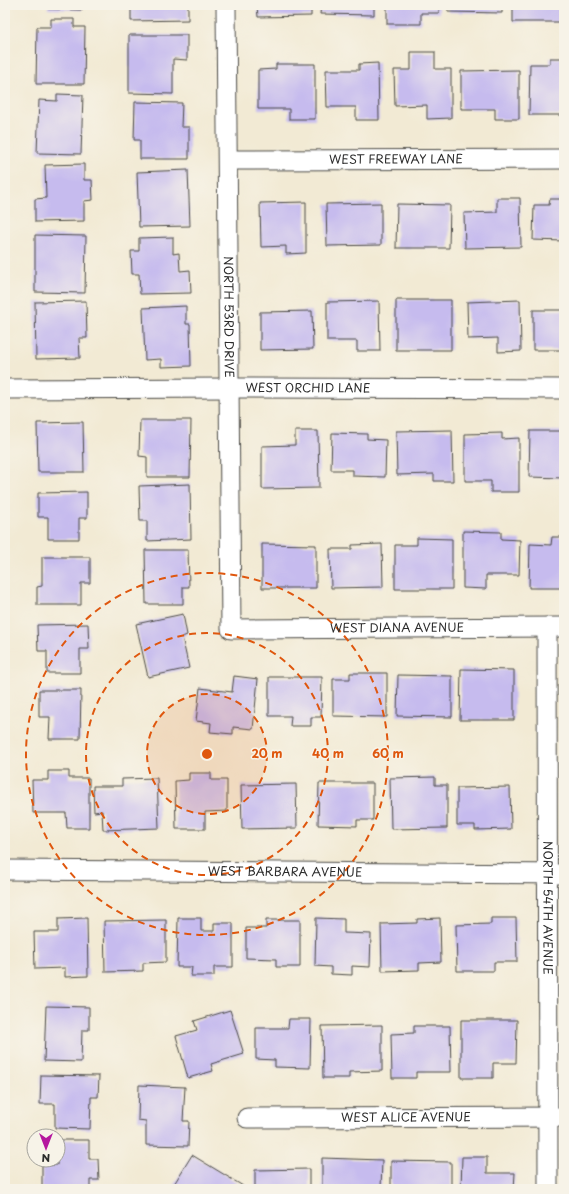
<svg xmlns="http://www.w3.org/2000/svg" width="569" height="1194" font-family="'Playpen Sans',sans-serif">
<rect width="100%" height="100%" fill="#f7f3e8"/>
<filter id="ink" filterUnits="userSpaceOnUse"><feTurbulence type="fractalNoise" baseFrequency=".025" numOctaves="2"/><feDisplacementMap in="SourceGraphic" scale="8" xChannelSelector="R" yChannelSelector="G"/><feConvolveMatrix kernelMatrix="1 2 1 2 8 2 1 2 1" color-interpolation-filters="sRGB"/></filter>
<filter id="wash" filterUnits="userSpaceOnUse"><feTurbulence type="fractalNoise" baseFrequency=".012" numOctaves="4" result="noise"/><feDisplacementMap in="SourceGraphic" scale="16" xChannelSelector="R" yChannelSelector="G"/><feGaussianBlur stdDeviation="0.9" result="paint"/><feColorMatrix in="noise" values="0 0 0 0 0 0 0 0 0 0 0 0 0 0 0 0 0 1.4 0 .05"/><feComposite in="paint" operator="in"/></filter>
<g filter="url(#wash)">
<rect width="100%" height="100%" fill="#f2ead4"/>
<g id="blocks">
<path fill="#c6bbee" d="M 48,5 L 82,5 L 82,10 L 48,9 Z
M 131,5 L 188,5 L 188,20 L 131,21 Z
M 257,5 L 311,5 L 311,16 L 258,17 Z
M 321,5 L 374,5 L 374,15 L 320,14 Z
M 387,5 L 439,5 L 439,13 L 421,13 L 421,24 L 387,24 Z
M 448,5 L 502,5 L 502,13 L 448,12 Z
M 513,5 L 564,5 L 564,22 L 513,22 Z
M 51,19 L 74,19 L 74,27 L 85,27 L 84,84 L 36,84 L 37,27 L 51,27 Z
M 129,35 L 187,35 L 187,60 L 173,59 L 173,94 L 129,93 Z
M 411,52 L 435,52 L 435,69 L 451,69 L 451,118 L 427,119 L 427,105 L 395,106 L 394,70 L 411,70 Z
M 550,58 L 564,58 L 564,115 L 529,115 L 530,64 L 550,64 Z
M 378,63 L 379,120 L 356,120 L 356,107 L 327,107 L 326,70 L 359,70 L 359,64 Z
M 276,64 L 315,64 L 315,119 L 289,119 L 289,109 L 258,109 L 258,70 L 276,69 Z
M 519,70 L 519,119 L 495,119 L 495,109 L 461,109 L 461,71 Z
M 57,94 L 83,95 L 81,154 L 37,153 L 39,100 L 57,101 Z
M 135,102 L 182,103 L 181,127 L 189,127 L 189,159 L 140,159 L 140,140 L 134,140 Z
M 84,164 L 84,180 L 92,180 L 93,200 L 84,201 L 84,221 L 35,222 L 35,199 L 46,198 L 45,165 Z
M 188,170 L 190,226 L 139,227 L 137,172 Z
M 497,198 L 520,198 L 521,247 L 465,248 L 464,213 L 497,212 Z
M 550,199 L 564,199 L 564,241 L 533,240 L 534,205 L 549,205 Z
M 306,202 L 306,253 L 286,254 L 286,246 L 261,247 L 260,203 Z
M 381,203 L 381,245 L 327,246 L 326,204 Z
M 397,204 L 450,205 L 449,248 L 396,248 Z
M 35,235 L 86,236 L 85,293 L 35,292 Z
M 173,237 L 173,254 L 179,253 L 180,271 L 190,270 L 191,293 L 140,294 L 139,274 L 132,274 L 131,251 L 139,251 L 139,238 Z
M 396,300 L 451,300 L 451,350 L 396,350 Z
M 520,300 L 521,351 L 498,352 L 498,338 L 468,339 L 467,302 Z
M 86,301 L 87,338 L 79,338 L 80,358 L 36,359 L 35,302 Z
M 379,301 L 380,351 L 357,351 L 357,341 L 327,341 L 327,302 Z
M 186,306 L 186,324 L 190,324 L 191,366 L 161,367 L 161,359 L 145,360 L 143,308 Z
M 533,310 L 564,310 L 564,350 L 533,350 Z
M 312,311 L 313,349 L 260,350 L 260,312 Z
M 140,420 L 191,420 L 190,477 L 147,477 L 147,457 L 139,456 Z
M 83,422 L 84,472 L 38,472 L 37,423 Z
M 452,430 L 453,481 L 434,481 L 434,474 L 397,475 L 396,431 Z
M 295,431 L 318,431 L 319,488 L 262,489 L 262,446 L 295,445 Z
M 530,431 L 564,431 L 564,478 L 529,477 Z
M 332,433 L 367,434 L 367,439 L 386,440 L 385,477 L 353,476 L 353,470 L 331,470 Z
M 502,433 L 502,439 L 519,438 L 519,492 L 491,492 L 491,481 L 465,481 L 465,434 Z
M 190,484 L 191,539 L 147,541 L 147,521 L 140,521 L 139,486 Z
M 87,492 L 87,518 L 79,518 L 79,539 L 48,539 L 48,517 L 38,517 L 38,493 Z
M 463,531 L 501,532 L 501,539 L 520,540 L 519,575 L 486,575 L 486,589 L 463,588 Z
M 552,537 L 564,537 L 564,588 L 529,588 L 530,544 L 551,545 Z
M 417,538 L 452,539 L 452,589 L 395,589 L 395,545 L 417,545 Z
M 262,544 L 316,545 L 316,588 L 262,588 Z
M 382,544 L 383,587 L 331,588 L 330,549 L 352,549 L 352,545 Z
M 145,550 L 188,550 L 189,587 L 183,587 L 183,604 L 146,604 Z
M 42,557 L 90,557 L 90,583 L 81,583 L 81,605 L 37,605 L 37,587 L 42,586 Z
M 183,614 L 187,635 L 182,637 L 189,668 L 148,677 L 136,624 Z
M 88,624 L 89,649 L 80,649 L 80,673 L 47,673 L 47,651 L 38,651 L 37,625 Z
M 461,669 L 514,670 L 514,720 L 460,720 Z
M 350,673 L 387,673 L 387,717 L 333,716 L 333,679 L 350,679 Z
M 398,675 L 452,676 L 452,717 L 397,716 Z
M 234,676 L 258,679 L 253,729 L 233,727 L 233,734 L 210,732 L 211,723 L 196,721 L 200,688 L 232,692 Z
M 269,677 L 322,677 L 321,717 L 311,717 L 311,726 L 290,726 L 291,716 L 269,716 Z
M 39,690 L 81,690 L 80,739 L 49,739 L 50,717 L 39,717 Z
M 48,771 L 69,771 L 69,778 L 89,778 L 89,828 L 67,828 L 66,813 L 33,813 L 32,780 L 48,780 Z
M 189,773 L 211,773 L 211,780 L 227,780 L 227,811 L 205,812 L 205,829 L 176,829 L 175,781 L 189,780 Z
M 435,777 L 435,785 L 447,785 L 447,828 L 391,829 L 390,778 Z
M 157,778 L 159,828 L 103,830 L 102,811 L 94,812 L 93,786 L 122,786 L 122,779 Z
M 319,783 L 373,783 L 373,820 L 357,820 L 357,826 L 318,825 Z
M 296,784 L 297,828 L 242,829 L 241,785 Z
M 510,787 L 511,829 L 475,830 L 475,825 L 457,825 L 457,788 Z
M 87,918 L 88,976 L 65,977 L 65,968 L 35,969 L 34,932 L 58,932 L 58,919 Z
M 178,918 L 201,918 L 201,931 L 214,931 L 214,923 L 233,923 L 233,967 L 214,967 L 214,976 L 191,976 L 192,967 L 177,967 Z
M 316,918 L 344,919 L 344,933 L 371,934 L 370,967 L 352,966 L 352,975 L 331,974 L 331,967 L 315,966 Z
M 440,918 L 441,962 L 419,963 L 419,970 L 382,971 L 381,924 L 417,923 L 417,919 Z
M 491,918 L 516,918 L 517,962 L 494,962 L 494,971 L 457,971 L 456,925 L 491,924 Z
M 166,920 L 166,962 L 143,963 L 143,971 L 105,972 L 104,921 Z
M 266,920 L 300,920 L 300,967 L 276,967 L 276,959 L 246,958 L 246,928 L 266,928 Z
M 46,1006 L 89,1007 L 89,1030 L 82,1030 L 81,1062 L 44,1061 Z
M 230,1010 L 244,1054 L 211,1064 L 213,1071 L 188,1078 L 176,1036 L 197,1030 L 194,1021 Z
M 289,1019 L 311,1019 L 310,1068 L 275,1067 L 275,1060 L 256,1059 L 256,1028 L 288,1028 Z
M 461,1020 L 517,1020 L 516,1063 L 493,1063 L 493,1078 L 461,1078 Z
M 382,1025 L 382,1071 L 349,1072 L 349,1078 L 323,1078 L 322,1026 Z
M 414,1026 L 450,1026 L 451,1072 L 416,1072 L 416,1078 L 392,1078 L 391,1034 L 414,1033 Z
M 41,1075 L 99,1076 L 98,1097 L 91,1097 L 90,1129 L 55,1128 L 55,1104 L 40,1104 Z
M 139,1085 L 185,1087 L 183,1121 L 189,1121 L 188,1146 L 146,1145 L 146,1121 L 138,1120 Z
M 58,1140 L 89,1140 L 89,1159 L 98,1159 L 99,1180 L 90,1180 L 90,1189 L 42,1189 L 42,1165 L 57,1165 Z
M 192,1155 L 243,1186 L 241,1189 L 171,1189 Z
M 462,1157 L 487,1157 L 487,1173 L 515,1173 L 514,1189 L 461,1189 Z
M 322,1158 L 382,1160 L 381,1189 L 322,1189 Z
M 391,1161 L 451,1162 L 451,1189 L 391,1189 Z
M 309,1169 L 309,1189 L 255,1189 L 255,1170 Z"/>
</g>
</g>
<g filter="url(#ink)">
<use href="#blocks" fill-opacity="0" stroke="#494844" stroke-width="1"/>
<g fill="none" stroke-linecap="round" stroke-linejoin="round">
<defs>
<g id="street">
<path id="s1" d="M 226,5 L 231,629 L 564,627"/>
<path id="s2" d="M 228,160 L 564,159"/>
<path id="s3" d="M 5,389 L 229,388 L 564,389"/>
<path id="s4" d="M 547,627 L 548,1189"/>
<path id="s5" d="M 5,870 L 564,874"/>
<path id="s6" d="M 247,1118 L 564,1117"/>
</g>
</defs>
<use href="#street" stroke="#494844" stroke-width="21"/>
<use href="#street" stroke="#fff" stroke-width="19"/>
</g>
</g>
<circle cx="207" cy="754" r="60" fill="#df570e" fill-opacity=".12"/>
<g fill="none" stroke="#df570e" stroke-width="2" stroke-dasharray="7 5">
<circle cx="207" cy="754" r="60"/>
<circle cx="207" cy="754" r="121"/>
<circle cx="207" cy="754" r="181"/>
</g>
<g text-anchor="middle" stroke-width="3" stroke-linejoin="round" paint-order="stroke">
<g font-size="12" fill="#2b2b2b" stroke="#f7f3e8">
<text dy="4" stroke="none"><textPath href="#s2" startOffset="168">WEST FREEWAY LANE</textPath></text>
<text dy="4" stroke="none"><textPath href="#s1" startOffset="312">NORTH 53RD DRIVE</textPath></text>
<text dy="4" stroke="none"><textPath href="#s3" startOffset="303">WEST ORCHID LANE</textPath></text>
<text dy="4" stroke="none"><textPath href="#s1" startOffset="790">WEST DIANA AVENUE</textPath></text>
<text dy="4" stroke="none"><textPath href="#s5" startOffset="280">WEST BARBARA AVENUE</textPath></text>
<text dy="4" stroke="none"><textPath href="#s4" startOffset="281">NORTH 54TH AVENUE</textPath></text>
<text dy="4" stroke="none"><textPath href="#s6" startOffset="159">WEST ALICE AVENUE</textPath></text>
</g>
</g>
<circle cx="207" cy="754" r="6" fill="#df570e" stroke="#f7f3e8" stroke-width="2"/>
<g font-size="12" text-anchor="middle" font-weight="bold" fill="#df570e" stroke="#f7f3e8" stroke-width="3" stroke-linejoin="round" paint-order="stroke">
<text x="267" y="758">20 m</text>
<text x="328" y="758">40 m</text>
<text x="388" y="758">60 m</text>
</g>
<rect width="569" height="1194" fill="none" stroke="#f7f3e8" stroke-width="20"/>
<g transform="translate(46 1148) rotate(180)"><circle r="19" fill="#f7f3e8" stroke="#a5a39c"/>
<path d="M0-3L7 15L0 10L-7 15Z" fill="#b5179e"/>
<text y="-6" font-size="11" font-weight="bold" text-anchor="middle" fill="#2b2b2b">N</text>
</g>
</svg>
